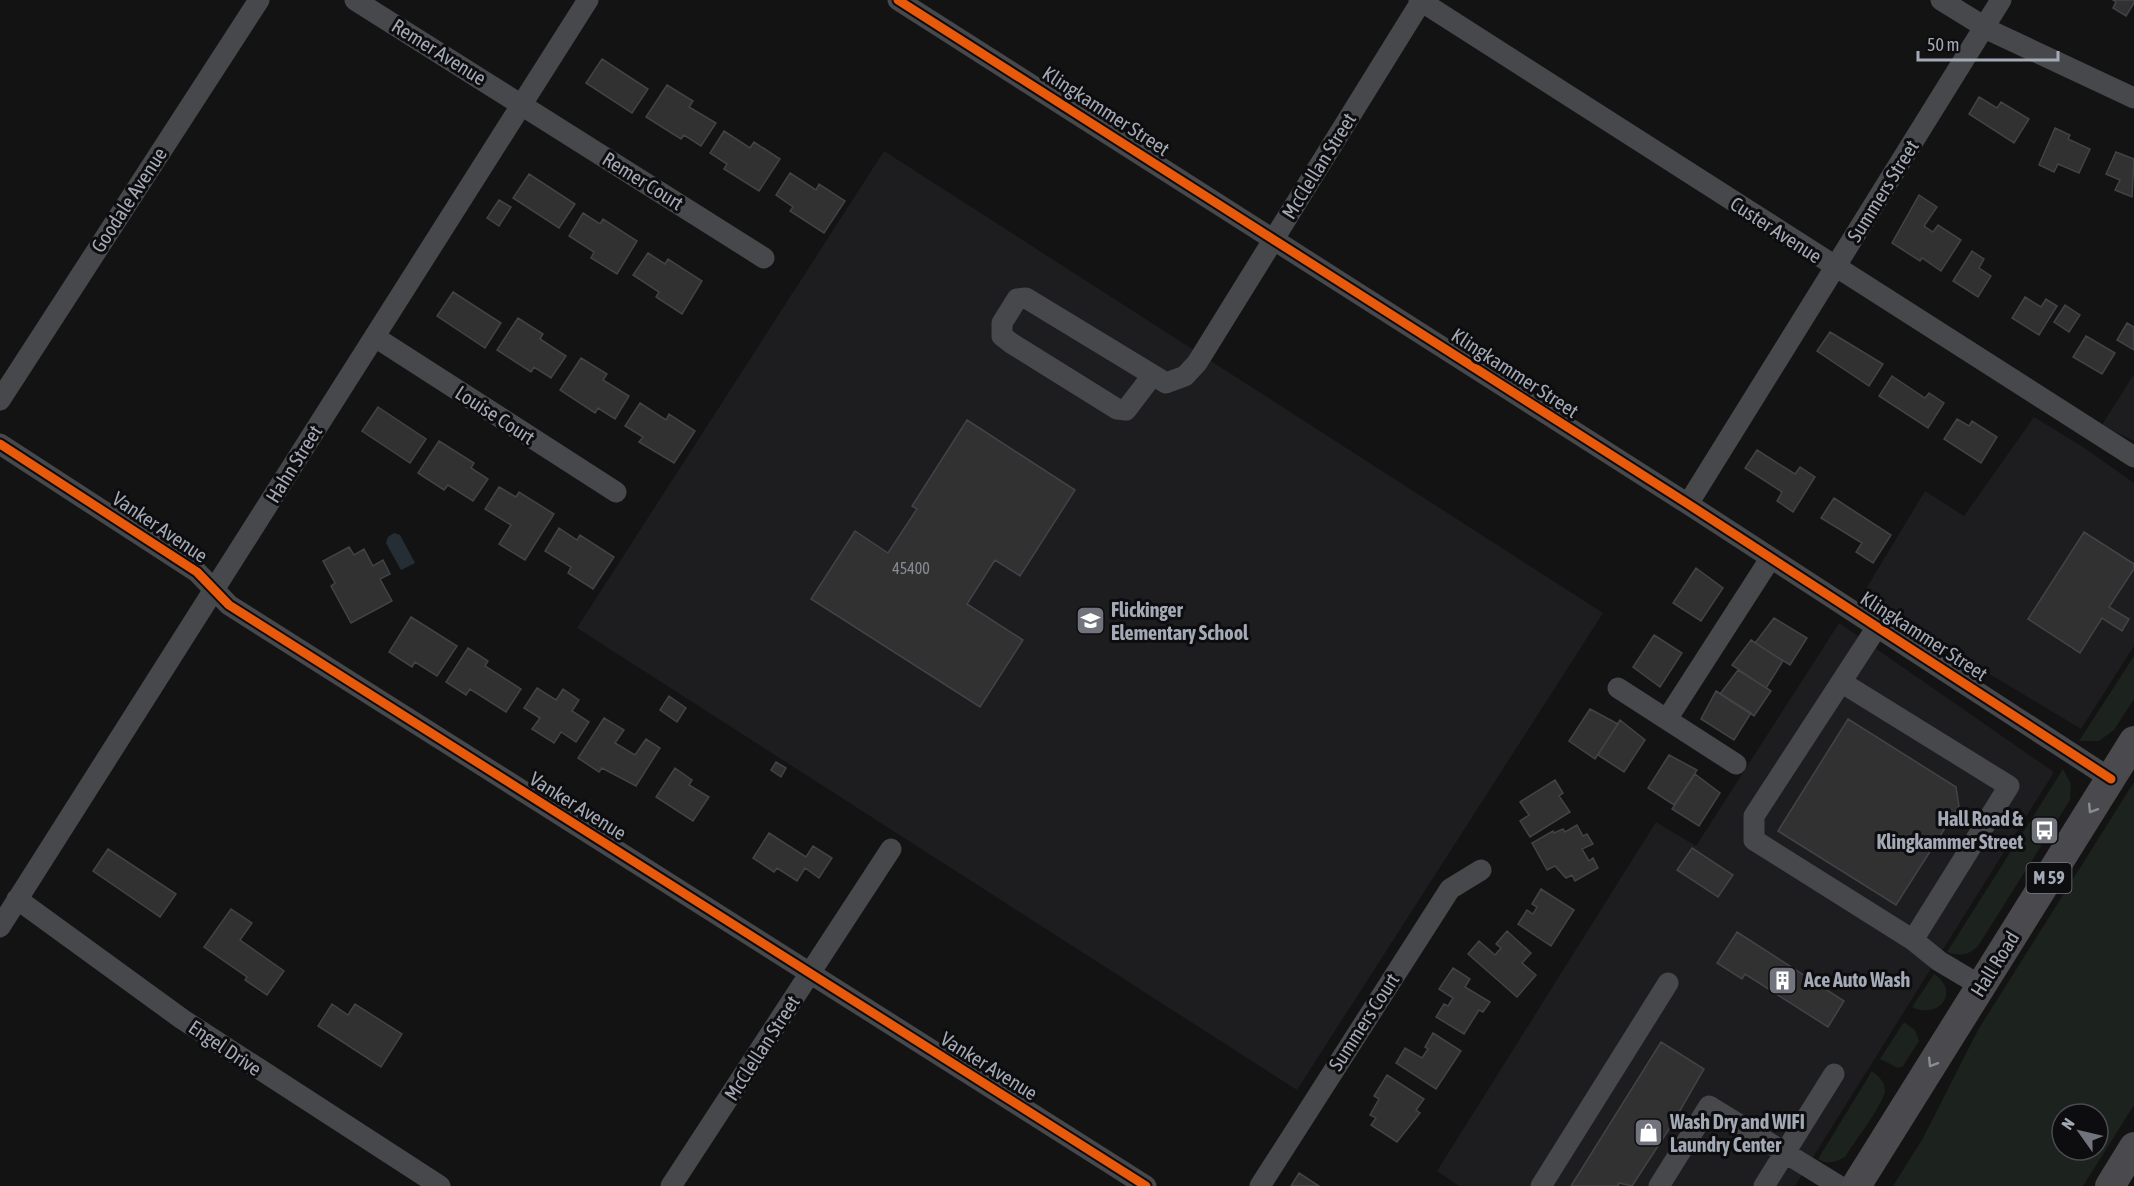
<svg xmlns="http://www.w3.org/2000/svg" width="2134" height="1186" font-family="'Asap Condensed',sans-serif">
<rect width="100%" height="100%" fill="#131313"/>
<path fill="#1d1d1f" d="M 884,151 L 1603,613 L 1297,1090 L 577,628 Z
M 2134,374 L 2134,441 L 2102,425 Z
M 2034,417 L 2083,447 L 2134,483 L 2134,646 L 2081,729 L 1861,597 L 1925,491 L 1964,516 Z
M 1839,623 L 2054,772 L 1795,1186 L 1459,1186 L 1437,1171 L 1656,822 L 1696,846 Z"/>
<path fill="#1c221d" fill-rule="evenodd" d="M 2134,656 L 2134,699 L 2114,730 L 2099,741 L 2079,741 Z
M 2063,769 L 2071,784 L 2070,800 L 1978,946 C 1969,955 1960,957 1947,952 Z
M 2134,782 L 2134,1105 L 2083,1186 L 1893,1186 L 1923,1138 L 1978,1030 ZM 2062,1114 L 2098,1114 L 2098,1150 L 2062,1150 Z
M 1934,974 C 1962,993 1937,1020 1912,1007 Z
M 1904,1022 L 1915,1030 L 1919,1041 L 1903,1066 L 1898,1068 L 1880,1059 Z
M 1872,1071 C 1878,1076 1885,1081 1885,1091 C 1884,1103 1853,1144 1845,1157 C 1836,1162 1828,1165 1818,1159 Z"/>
<path fill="#262e35" d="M 394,533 L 400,535 L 415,563 L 401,570 L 386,543 L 388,537 Z"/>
<path fill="#313132" stroke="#424347" stroke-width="1.5" d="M 2113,0 L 2134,0 L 2134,3 L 2126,16 L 2113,8 L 2116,2 Z
M 602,59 L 648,89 L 632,113 L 586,83 Z
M 667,85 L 693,101 L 689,107 L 716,123 L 701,146 L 684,135 L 681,139 L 646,117 Z
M 1979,97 L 1997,108 L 2001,102 L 2029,119 L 2014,143 L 1969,114 Z
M 2055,128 L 2070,135 L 2068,139 L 2090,149 L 2079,173 L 2058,164 L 2054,172 L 2039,165 Z
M 724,131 L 750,148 L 754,142 L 780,159 L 759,191 L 724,169 L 727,164 L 710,153 Z
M 2116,152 L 2134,159 L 2132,197 L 2115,190 L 2120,180 L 2106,174 Z
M 790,173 L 816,190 L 819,184 L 845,201 L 824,233 L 790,211 L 793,207 L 776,195 Z
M 529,174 L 575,204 L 559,228 L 513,198 Z
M 1919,195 L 1937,207 L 1924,226 L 1933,232 L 1938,225 L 1961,240 L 1941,271 L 1922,258 L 1920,261 L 1892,243 Z
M 499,200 L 511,207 L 499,226 L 487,218 Z
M 583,213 L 600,224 L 603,219 L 637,241 L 617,274 L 591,258 L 594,252 L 569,236 Z
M 1972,251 L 1984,259 L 1979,268 L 1991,276 L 1978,297 L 1953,281 Z
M 648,253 L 665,264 L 668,259 L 702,281 L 682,314 L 656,297 L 659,292 L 633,275 Z
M 453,292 L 501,323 L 485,348 L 437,316 Z
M 2025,297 L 2041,307 L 2046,299 L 2057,306 L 2039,335 L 2012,318 Z
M 2065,305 L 2080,315 L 2069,332 L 2054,322 Z
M 518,318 L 543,334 L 540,339 L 566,356 L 551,378 L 534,367 L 531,372 L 497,350 Z
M 2127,323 L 2134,327 L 2134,350 L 2117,340 Z
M 1830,332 L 1883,364 L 1869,386 L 1817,351 Z
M 2086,336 L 2115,353 L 2102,374 L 2073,357 Z
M 581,358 L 607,374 L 603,380 L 629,396 L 615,419 L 598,408 L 595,413 L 560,390 Z
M 1892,376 L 1925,398 L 1929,393 L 1944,403 L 1928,428 L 1879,396 Z
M 640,403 L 666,420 L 669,414 L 695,431 L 674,463 L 639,442 L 643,437 L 625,426 Z
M 378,407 L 426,439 L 410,463 L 362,431 Z
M 1957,419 L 1969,426 L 1972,421 L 1997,437 L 1981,463 L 1944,439 Z
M 967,420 L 1075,490 L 1020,576 L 995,560 L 967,604 L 1023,640 L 980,707 L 811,599 L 855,531 L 888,553 L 917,509 L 912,506 Z
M 439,441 L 474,463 L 471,468 L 488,479 L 473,501 L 448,485 L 444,490 L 418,473 Z
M 1757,450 L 1795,474 L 1800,467 L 1815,477 L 1793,512 L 1777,501 L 1782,492 L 1745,468 Z
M 499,487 L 516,497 L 519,492 L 554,514 L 525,560 L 499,544 L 511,525 L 485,509 Z
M 1834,498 L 1891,535 L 1873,563 L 1856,552 L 1862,543 L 1821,518 Z
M 559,528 L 577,540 L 580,535 L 614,557 L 593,589 L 568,573 L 571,567 L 545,551 Z
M 2084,532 L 2134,564 L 2134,569 L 2109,607 L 2129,619 L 2122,631 L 2102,618 L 2080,653 L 2028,619 Z
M 349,547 L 354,555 L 364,549 L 373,566 L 383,560 L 390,574 L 380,579 L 392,601 L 351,623 L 331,586 L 335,583 L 323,561 Z
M 1696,568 L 1723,588 L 1701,621 L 1673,603 Z
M 411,617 L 457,646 L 437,676 L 415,662 L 412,667 L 389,652 Z
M 1774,618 L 1807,638 L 1790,665 L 1755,643 Z
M 1654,635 L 1682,653 L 1660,687 L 1633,667 Z
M 1751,640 L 1783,661 L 1766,688 L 1732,665 Z
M 468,648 L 488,661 L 485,666 L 521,689 L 506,712 L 470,689 L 466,695 L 446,682 Z
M 1738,670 L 1771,691 L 1754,716 L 1720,694 Z
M 537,688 L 556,700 L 563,689 L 579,700 L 572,711 L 589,722 L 576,742 L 561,732 L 554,743 L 532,729 L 540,718 L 524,708 Z
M 1716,691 L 1751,713 L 1734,740 L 1701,719 Z
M 669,696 L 686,708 L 677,722 L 660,710 Z
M 1590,709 L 1618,724 L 1595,759 L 1569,741 Z
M 604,718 L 624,730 L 615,743 L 635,755 L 646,739 L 660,748 L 636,786 L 602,768 L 599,772 L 578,758 Z
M 1848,719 L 1956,787 L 1959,806 L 1896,905 L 1778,831 Z
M 1620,720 L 1645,740 L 1624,772 L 1598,755 Z
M 1669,755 L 1697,770 L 1674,805 L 1648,788 Z
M 776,762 L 786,768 L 781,777 L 771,770 Z
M 675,768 L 692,780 L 689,785 L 709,797 L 693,821 L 656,797 Z
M 1695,774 L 1720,793 L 1699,826 L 1672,809 Z
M 1555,780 L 1563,793 L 1559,796 L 1570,812 L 1530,837 L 1520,821 L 1529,815 L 1520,802 Z
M 1577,825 L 1583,836 L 1587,834 L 1593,844 L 1582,849 L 1589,861 L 1593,858 L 1598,868 L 1575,881 L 1572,875 L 1566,878 L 1555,866 L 1547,870 L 1532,843 L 1553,831 L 1554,833 L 1563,829 L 1565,832 Z
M 769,833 L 806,857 L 813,846 L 832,858 L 819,878 L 805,868 L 797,881 L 777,868 L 774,872 L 753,858 Z
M 1692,848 L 1733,875 L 1718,897 L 1677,870 Z
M 108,849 L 176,894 L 160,917 L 93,871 Z
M 1541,889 L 1574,910 L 1551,946 L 1518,924 L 1527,910 L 1533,914 L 1537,907 L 1532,904 Z
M 231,909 L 252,923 L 240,940 L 284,971 L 267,995 L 245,980 L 247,977 L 204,947 Z
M 1507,931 L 1531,953 L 1522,963 L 1536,975 L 1517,997 L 1468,954 L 1479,941 L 1495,955 L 1501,948 L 1496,944 Z
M 1737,932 L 1844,1001 L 1828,1027 L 1745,974 L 1742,979 L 1717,963 Z
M 1453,968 L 1470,979 L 1465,987 L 1490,1002 L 1483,1012 L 1479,1010 L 1464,1034 L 1436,1017 L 1444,1004 L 1448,1006 L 1453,998 L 1439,989 Z
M 332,1004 L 348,1015 L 355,1004 L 402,1034 L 381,1067 L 318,1026 Z
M 1433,1033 L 1461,1051 L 1436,1089 L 1396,1063 L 1405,1048 L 1422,1058 L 1428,1049 L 1425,1047 Z
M 1661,1042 L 1704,1069 L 1671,1126 L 1632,1186 L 1619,1183 L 1618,1186 L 1571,1186 Z
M 1387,1075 L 1424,1099 L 1416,1110 L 1420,1113 L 1397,1142 L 1371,1125 L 1376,1118 L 1370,1115 L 1379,1099 L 1374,1096 Z
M 1299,1173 L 1319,1186 L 1291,1186 Z"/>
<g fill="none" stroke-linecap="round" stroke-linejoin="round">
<path stroke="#47484c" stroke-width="21" d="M 355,0 L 764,258
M 898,0 L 1688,504 L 2111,779
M 1419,0 L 2134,457
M 1941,0 L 1993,32 L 2134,98
M 375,337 L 616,492
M 1152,376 L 1126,410 L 1117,409 L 1011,343 L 1002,336 L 1002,323 L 1017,299 L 1026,298 L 1166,383 L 1185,376 L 1197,363 L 1422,0
M 0,400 L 259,0
M 0,444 L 197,572 L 229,605 L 1146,1186
M 1688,504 L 2001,0
M 1877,627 L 1754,816 L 1754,840 L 1913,940 L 1939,961 L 1981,986
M 1841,682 L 2009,786 L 1913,940
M 1618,688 L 1736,764
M 1667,719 L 1770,559
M 17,899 L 182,1019 L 440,1186
M 0,927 L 588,0
M 671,1186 L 891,849
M 1260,1186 L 1450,889 L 1481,870
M 1541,1186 L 1668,983
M 1659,1186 L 1709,1106 L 1839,1186
M 1764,1186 L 1834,1074"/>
<path stroke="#4a4a4e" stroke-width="30" d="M 1856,1186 L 2134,741
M 2110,1186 L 2134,1147"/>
<defs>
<path id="cycleway" d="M 898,0 L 1688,504 L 2111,779
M 0,444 L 197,572 L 229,605 L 1146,1186"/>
</defs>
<use href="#cycleway" stroke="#0d0d0f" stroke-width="13"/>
<use href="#cycleway" stroke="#e8590c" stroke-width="9"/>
</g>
<defs><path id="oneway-chevron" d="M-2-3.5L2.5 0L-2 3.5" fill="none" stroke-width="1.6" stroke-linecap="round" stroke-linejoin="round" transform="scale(1.5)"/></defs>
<g stroke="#888c96">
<use href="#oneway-chevron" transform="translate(2092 809) rotate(122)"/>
<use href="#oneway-chevron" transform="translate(1932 1063) rotate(122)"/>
</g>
<defs>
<symbol id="school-square" viewBox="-11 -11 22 22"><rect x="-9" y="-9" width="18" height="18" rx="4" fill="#71747c" stroke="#0d0d0f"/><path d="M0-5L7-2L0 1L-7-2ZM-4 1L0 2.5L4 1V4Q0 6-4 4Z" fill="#fff"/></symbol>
<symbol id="bus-square" viewBox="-11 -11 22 22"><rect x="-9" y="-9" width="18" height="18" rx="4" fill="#71747c" stroke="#0d0d0f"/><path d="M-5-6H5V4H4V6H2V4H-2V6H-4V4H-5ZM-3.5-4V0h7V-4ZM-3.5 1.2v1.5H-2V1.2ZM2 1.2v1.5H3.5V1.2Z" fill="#fff"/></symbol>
<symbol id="building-square" viewBox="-11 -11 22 22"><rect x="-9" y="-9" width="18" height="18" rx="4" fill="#71747c" stroke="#0d0d0f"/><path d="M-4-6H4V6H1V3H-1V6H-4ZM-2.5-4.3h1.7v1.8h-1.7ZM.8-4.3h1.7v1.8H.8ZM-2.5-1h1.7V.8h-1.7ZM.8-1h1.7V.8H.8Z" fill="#fff"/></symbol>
<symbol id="shop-square" viewBox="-11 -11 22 22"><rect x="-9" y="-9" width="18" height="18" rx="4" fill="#71747c" stroke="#0d0d0f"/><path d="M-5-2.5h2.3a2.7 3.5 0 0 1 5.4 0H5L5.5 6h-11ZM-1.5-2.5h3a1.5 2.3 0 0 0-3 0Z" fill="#fff"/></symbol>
</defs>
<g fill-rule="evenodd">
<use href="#school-square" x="1074" y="604" width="33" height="33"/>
<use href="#bus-square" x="2028" y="814" width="33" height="33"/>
<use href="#building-square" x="1766" y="964" width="33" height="33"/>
<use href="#shop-square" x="1632" y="1116" width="33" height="33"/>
</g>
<g text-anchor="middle" stroke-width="6" stroke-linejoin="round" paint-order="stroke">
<g font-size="16" fill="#868b94">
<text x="911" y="574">45400</text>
</g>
<rect fill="#0d0d0f" stroke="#767a83" stroke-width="1.5" x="2026.5" y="863" width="45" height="30" rx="4.5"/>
<g font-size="18" font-weight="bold" fill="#a3a9b5">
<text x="2049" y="884">M 59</text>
</g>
<g font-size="20" fill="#a3a9b5" stroke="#0d0d0f">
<text transform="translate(439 52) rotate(32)" y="7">Remer Avenue</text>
<text transform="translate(1106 111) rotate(33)" y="7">Klingkammer Street</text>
<text transform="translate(1319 166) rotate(-58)" y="7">McClellan Street</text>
<text transform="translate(643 181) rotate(32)" y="7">Remer Court</text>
<text transform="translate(1883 191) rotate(-58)" y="7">Summers Street</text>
<text transform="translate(129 200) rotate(-57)" y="7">Goodale Avenue</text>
<text transform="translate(1776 230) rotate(33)" y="7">Custer Avenue</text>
<text transform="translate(1515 373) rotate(33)" y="7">Klingkammer Street</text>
<text transform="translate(495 415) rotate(33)" y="7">Louise Court</text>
<text transform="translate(294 464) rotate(-58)" y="7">Hahn Street</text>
<text transform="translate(160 527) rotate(34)" y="7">Vanker Avenue</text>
<text transform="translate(1924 636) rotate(33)" y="7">Klingkammer Street</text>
<text transform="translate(578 806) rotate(32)" y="7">Vanker Avenue</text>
<text transform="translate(1995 964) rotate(-58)" y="7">Hall Road</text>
<text transform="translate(1364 1022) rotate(-57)" y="7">Summers Court</text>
<text transform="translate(225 1048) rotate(34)" y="7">Engel Drive</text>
<text transform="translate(762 1048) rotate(-57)" y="7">McClellan Street</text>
<text transform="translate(989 1066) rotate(32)" y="7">Vanker Avenue</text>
</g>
<g font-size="20" font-weight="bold" fill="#a3a9b5" stroke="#0d0d0f" text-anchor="start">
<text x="1111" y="617">Flickinger<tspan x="1111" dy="23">Elementary School</tspan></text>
<text x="2023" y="826" text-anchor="end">Hall Road &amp;<tspan x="2023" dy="23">Klingkammer Street</tspan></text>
<text x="1804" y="987">Ace Auto Wash</text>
<text x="1670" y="1129">Wash Dry and WIFI<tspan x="1670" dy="23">Laundry Center</tspan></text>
</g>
</g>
<g transform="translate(2080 1132) rotate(304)"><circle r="28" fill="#0d0d0f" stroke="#494b51" stroke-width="1.5"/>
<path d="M0-4.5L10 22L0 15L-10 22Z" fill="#71747c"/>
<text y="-9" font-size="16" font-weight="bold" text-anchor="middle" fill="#a3a9b5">N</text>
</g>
<path d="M1918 51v9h140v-9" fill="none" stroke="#a3a9b5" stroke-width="3"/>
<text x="1927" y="51" font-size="18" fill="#a3a9b5" stroke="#0d0d0f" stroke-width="4.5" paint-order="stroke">50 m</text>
</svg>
